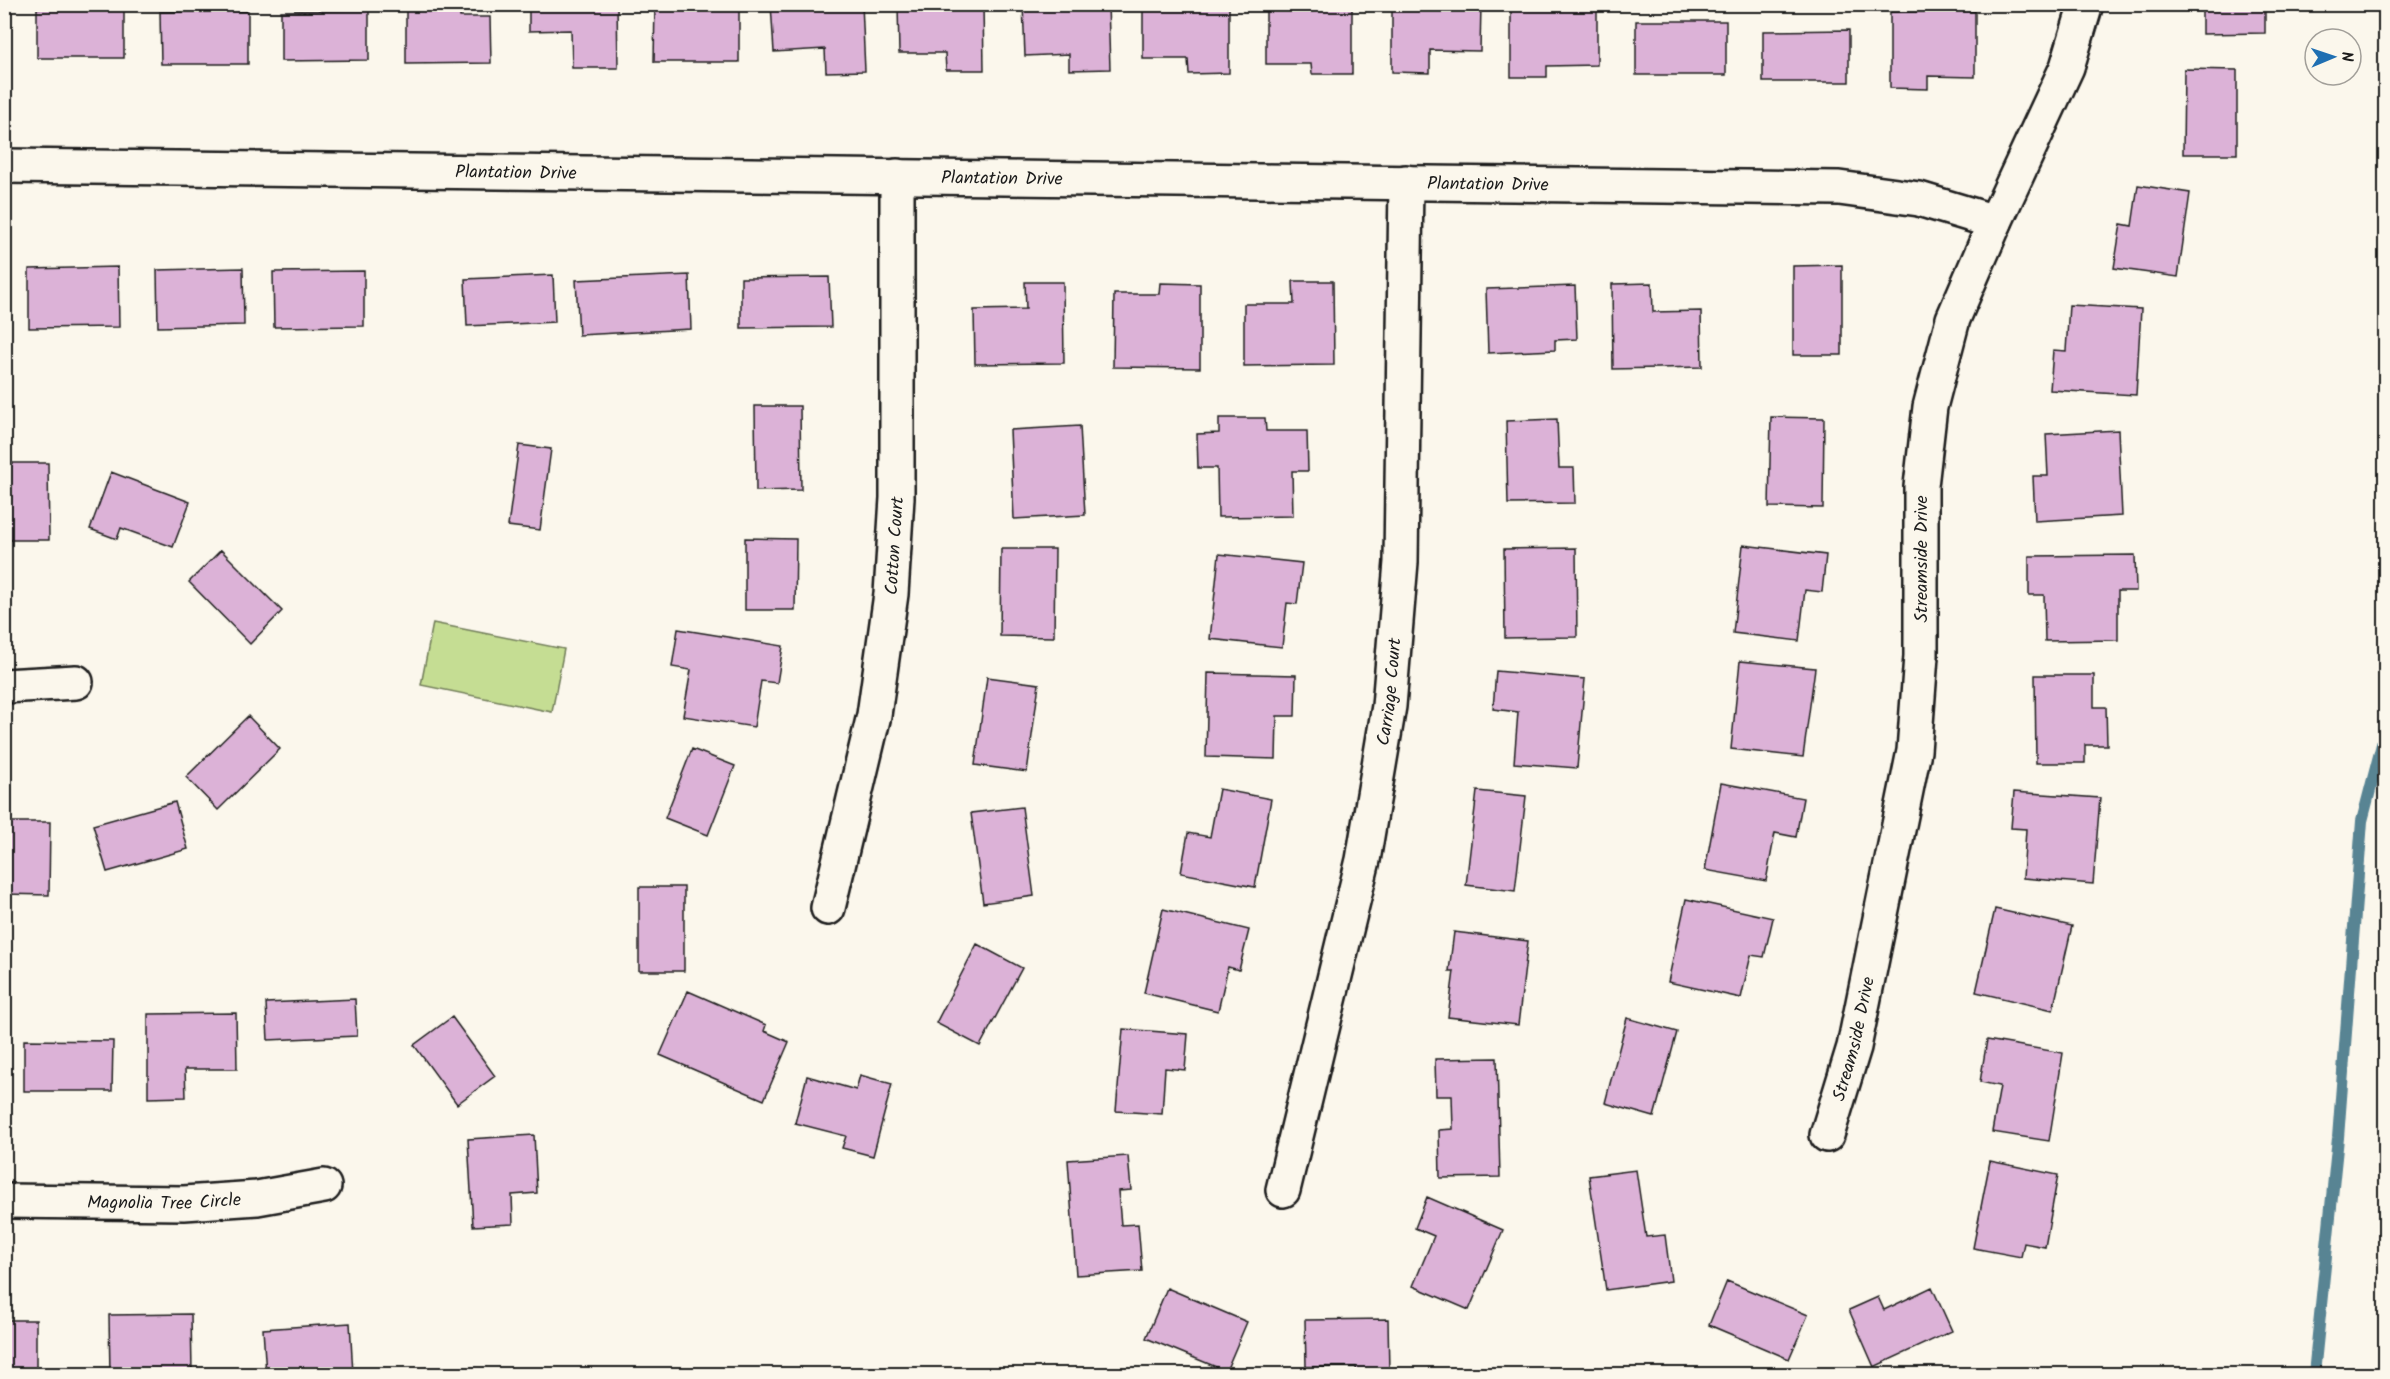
<svg xmlns="http://www.w3.org/2000/svg" width="2390" height="1379" font-family="Kalam,sans-serif">
<rect width="100%" height="100%" fill="#fbf7ec"/>
<filter id="ink" filterUnits="userSpaceOnUse"><feTurbulence type="fractalNoise" baseFrequency=".0167" numOctaves="2"/><feDisplacementMap in="SourceGraphic" scale="12" xChannelSelector="R" yChannelSelector="G"/><feConvolveMatrix kernelMatrix="1 2 1 2 8 2 1 2 1" color-interpolation-filters="sRGB"/></filter>
<g filter="url(#ink)">
<path fill="#c5dd93" stroke="#707c58" stroke-width="1.5" d="M 433,623 L 564,649 L 552,712 L 421,685 Z"/>
<g fill="none" stroke-linecap="round" stroke-linejoin="round">
<path stroke="#598493" stroke-width="12" d="M 2314,1374 L 2338,1138 L 2362,821 L 2386,729"/>
</g>
<path fill="#dcb2d7" stroke="#1c1c1c" stroke-width="1.5" d="M 406,4 L 460,4 L 460,17 L 490,17 L 491,63 L 406,64 Z
M 529,4 L 617,4 L 618,68 L 572,68 L 571,30 L 529,31 Z
M 655,4 L 739,4 L 739,62 L 654,62 Z
M 771,4 L 862,4 L 865,71 L 826,72 L 825,49 L 774,52 Z
M 898,4 L 983,4 L 984,70 L 946,70 L 945,53 L 899,53 Z
M 1023,4 L 1108,4 L 1110,69 L 1069,70 L 1069,54 L 1025,56 Z
M 1143,4 L 1229,4 L 1229,73 L 1189,74 L 1188,59 L 1143,59 Z
M 1266,4 L 1352,4 L 1352,74 L 1312,74 L 1311,64 L 1266,64 Z
M 1392,4 L 1481,4 L 1480,51 L 1430,50 L 1430,73 L 1392,72 Z
M 1511,4 L 1597,4 L 1597,65 L 1547,66 L 1547,77 L 1511,77 Z
M 2202,4 L 2265,4 L 2265,33 L 2202,34 Z
M 37,8 L 124,8 L 124,58 L 37,58 Z
M 369,10 L 369,60 L 281,61 L 281,11 Z
M 248,11 L 248,64 L 161,64 L 160,12 Z
M 1975,11 L 1975,77 L 1928,76 L 1928,89 L 1890,88 L 1890,12 Z
M 1636,21 L 1726,21 L 1726,75 L 1636,75 Z
M 1849,30 L 1849,82 L 1763,82 L 1763,31 Z
M 2184,69 L 2237,70 L 2237,154 L 2183,154 Z
M 2138,185 L 2190,193 L 2178,277 L 2114,268 L 2121,224 L 2132,226 Z
M 1842,265 L 1842,355 L 1793,355 L 1793,266 Z
M 118,267 L 119,327 L 29,328 L 29,269 Z
M 243,268 L 244,325 L 158,327 L 157,270 Z
M 364,271 L 364,326 L 274,327 L 273,272 Z
M 553,275 L 555,322 L 467,326 L 465,279 Z
M 689,275 L 691,329 L 579,335 L 576,280 Z
M 829,277 L 831,327 L 741,328 L 741,278 Z
M 1293,281 L 1333,281 L 1334,365 L 1244,366 L 1244,304 L 1294,304 Z
M 1025,282 L 1063,282 L 1064,363 L 975,364 L 974,310 L 1026,309 Z
M 1160,283 L 1200,284 L 1200,368 L 1113,367 L 1114,294 L 1159,294 Z
M 1652,283 L 1653,312 L 1701,311 L 1702,367 L 1613,369 L 1612,284 Z
M 1575,286 L 1577,339 L 1555,340 L 1555,350 L 1488,353 L 1486,289 Z
M 2069,305 L 2141,309 L 2136,395 L 2050,390 L 2053,350 L 2066,351 Z
M 755,406 L 800,406 L 801,490 L 756,491 Z
M 1771,417 L 1824,418 L 1823,508 L 1769,507 Z
M 1219,418 L 1265,418 L 1266,431 L 1307,431 L 1308,471 L 1292,471 L 1293,516 L 1218,517 L 1217,468 L 1198,468 L 1197,434 L 1219,433 Z
M 1557,419 L 1559,468 L 1574,468 L 1575,503 L 1508,504 L 1506,421 Z
M 1080,426 L 1085,515 L 1014,519 L 1010,430 Z
M 2118,430 L 2122,516 L 2035,521 L 2033,476 L 2048,476 L 2046,434 Z
M 519,445 L 551,449 L 540,530 L 508,526 Z
M 4,463 L 48,463 L 49,540 L 4,540 Z
M 111,472 L 190,502 L 173,547 L 121,528 L 117,539 L 90,529 Z
M 745,538 L 796,539 L 795,610 L 745,610 Z
M 1743,545 L 1826,555 L 1822,592 L 1805,590 L 1799,641 L 1733,633 Z
M 1576,548 L 1577,637 L 1505,638 L 1504,549 Z
M 1001,549 L 1055,549 L 1054,637 L 1000,636 Z
M 221,550 L 282,611 L 250,644 L 189,582 Z
M 1219,554 L 1302,563 L 1297,604 L 1287,603 L 1282,647 L 1210,639 Z
M 2135,555 L 2136,591 L 2118,591 L 2118,640 L 2045,641 L 2044,595 L 2029,595 L 2029,556 Z
M 678,629 L 783,646 L 777,683 L 761,681 L 754,727 L 683,716 L 691,670 L 672,667 Z
M 1740,661 L 1815,668 L 1803,757 L 1731,749 Z
M 1496,671 L 1585,679 L 1577,768 L 1514,763 L 1518,712 L 1493,709 Z
M 1208,673 L 1296,675 L 1295,716 L 1277,716 L 1276,759 L 1206,757 Z
M 2035,675 L 2094,675 L 2094,707 L 2106,707 L 2107,745 L 2085,745 L 2085,763 L 2036,763 Z
M 987,677 L 1039,684 L 1027,772 L 975,765 Z
M 248,716 L 280,749 L 218,810 L 186,777 Z
M 692,749 L 735,766 L 708,835 L 665,818 Z
M 1721,783 L 1803,798 L 1796,837 L 1775,833 L 1766,881 L 1705,870 Z
M 1219,789 L 1271,799 L 1255,887 L 1181,873 L 1188,833 L 1210,837 Z
M 1477,791 L 1526,796 L 1515,891 L 1466,885 Z
M 2014,792 L 2100,798 L 2093,884 L 2023,878 L 2026,829 L 2011,828 Z
M 175,802 L 188,849 L 107,872 L 93,825 Z
M 1022,807 L 1034,896 L 983,903 L 971,813 Z
M 4,822 L 50,822 L 49,895 L 4,894 Z
M 639,887 L 684,887 L 684,971 L 639,971 Z
M 1686,899 L 1773,918 L 1764,957 L 1751,955 L 1741,998 L 1668,982 Z
M 1163,909 L 1249,930 L 1239,970 L 1228,967 L 1218,1011 L 1144,993 Z
M 1995,909 L 2072,926 L 2053,1010 L 1976,992 Z
M 1454,932 L 1528,941 L 1518,1025 L 1448,1017 L 1454,971 L 1449,971 Z
M 977,944 L 1022,968 L 980,1046 L 936,1023 Z
M 688,991 L 766,1025 L 764,1031 L 789,1042 L 764,1100 L 660,1055 Z
M 355,999 L 357,1036 L 268,1040 L 266,1003 Z
M 236,1013 L 237,1069 L 185,1069 L 186,1097 L 148,1098 L 148,1014 Z
M 452,1017 L 495,1076 L 457,1104 L 414,1045 Z
M 1627,1018 L 1677,1032 L 1654,1117 L 1605,1103 Z
M 1123,1029 L 1188,1034 L 1185,1070 L 1165,1068 L 1162,1114 L 1116,1111 Z
M 24,1040 L 113,1041 L 112,1091 L 24,1091 Z
M 1987,1040 L 2063,1053 L 2049,1141 L 1992,1132 L 2000,1086 L 1980,1082 Z
M 1497,1058 L 1500,1177 L 1440,1178 L 1439,1130 L 1453,1129 L 1452,1096 L 1436,1096 L 1435,1059 Z
M 860,1075 L 892,1084 L 873,1156 L 842,1148 L 846,1136 L 795,1123 L 807,1076 L 856,1090 Z
M 534,1135 L 537,1193 L 512,1195 L 513,1224 L 473,1226 L 468,1139 Z
M 1128,1156 L 1131,1190 L 1118,1191 L 1121,1225 L 1138,1224 L 1142,1271 L 1076,1275 L 1068,1160 Z
M 1990,1161 L 2058,1175 L 2045,1247 L 2024,1243 L 2021,1257 L 1973,1248 Z
M 1636,1170 L 1646,1237 L 1665,1235 L 1671,1281 L 1606,1290 L 1589,1176 Z
M 1427,1197 L 1503,1230 L 1469,1310 L 1413,1286 L 1434,1236 L 1415,1228 Z
M 1727,1281 L 1808,1315 L 1789,1359 L 1709,1325 Z
M 1932,1287 L 1952,1331 L 1874,1367 L 1849,1310 L 1878,1297 L 1884,1310 Z
M 1167,1288 L 1247,1322 L 1226,1371 L 1146,1338 Z
M 191,1314 L 192,1374 L 110,1374 L 109,1315 Z
M 1388,1319 L 1389,1374 L 1357,1374 L 1356,1367 L 1306,1367 L 1305,1320 Z
M 4,1320 L 36,1320 L 36,1374 L 4,1374 Z
M 350,1323 L 353,1374 L 266,1374 L 263,1329 Z"/>
<g fill="none" stroke-linecap="round" stroke-linejoin="round">
<defs>
<g id="street">
<path id="s1" d="M 4,166 L 1839,188 L 1919,199 L 1995,222"/>
<path d="M 4,686 L 76,682"/>
<path id="s2" d="M 828,908 L 874,715 L 891,594 L 897,498 L 897,176"/>
<path id="s3" d="M 1827,1135 L 1854,1047 L 1914,751 L 1921,656 L 1921,486 L 1930,407 L 1953,319 L 1995,222 L 2067,67 L 2086,4"/>
<path id="s4" d="M 1283,1190 L 1363,860 L 1389,706 L 1401,562 L 1406,182"/>
<path id="s5" d="M 4,1201 L 184,1203 L 257,1198 L 324,1186"/>
</g>
</defs>
<use href="#street" stroke="#1c1c1c" stroke-width="38"/>
<use href="#street" stroke="#fbf7ec" stroke-width="33"/>
</g>
</g>
<g text-anchor="middle" stroke-width="6" stroke-linejoin="round" paint-order="stroke">
<g font-size="18" fill="#1c1c1c" stroke="#fbf7ec">
<text dy="6" stroke="none"><textPath href="#s1" startOffset="512">Plantation Drive</textPath></text>
<text dy="6" stroke="none"><textPath href="#s1" startOffset="998">Plantation Drive</textPath></text>
<text dy="6" stroke="none"><textPath href="#s1" startOffset="1484">Plantation Drive</textPath></text>
<text dy="6" stroke="none"><textPath href="#s2" startOffset="369">Cotton Court</textPath></text>
<text transform="translate(1921 559) rotate(-90)" y="6">Streamside Drive</text>
<text dy="6" stroke="none"><textPath href="#s4" startOffset="510">Carriage Court</textPath></text>
<text dy="6" stroke="none"><textPath href="#s3" startOffset="100">Streamside Drive</textPath></text>
<text dy="6" stroke="none"><textPath href="#s5" startOffset="160">Magnolia Tree Circle</textPath></text>
</g>
</g>
<rect width="2390" height="1379" fill="none" stroke="#fbf7ec" stroke-width="24"/>
<rect x="12" y="12" width="2366" height="1355" fill="none" stroke="#1c1c1c" stroke-width="2" filter="url(#ink)"/>
<g transform="translate(2333 57) rotate(88)"><circle r="28" fill="#fbf7ec" stroke="#a29f99" stroke-width="1.5"/>
<path d="M0-4.5L10 22L0 15L-10 22Z" fill="#1f6fb2"/>
<text y="-9" font-size="16" font-weight="bold" text-anchor="middle" fill="#1c1c1c">N</text>
</g>
</svg>
